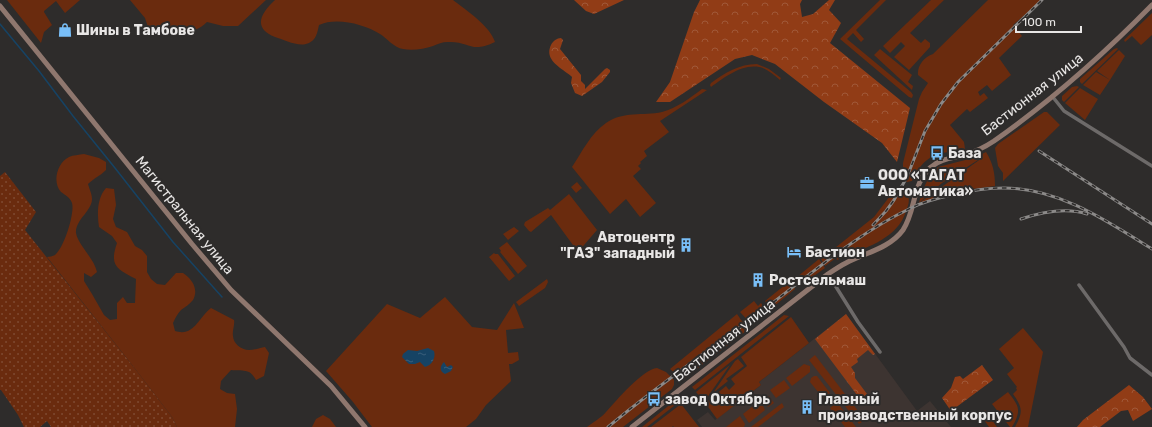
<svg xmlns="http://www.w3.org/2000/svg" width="1152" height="427" font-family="Rubik,sans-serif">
<defs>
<pattern id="forest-crowns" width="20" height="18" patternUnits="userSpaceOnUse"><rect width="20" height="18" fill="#913c16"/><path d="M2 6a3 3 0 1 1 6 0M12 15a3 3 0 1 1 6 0" fill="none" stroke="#a05838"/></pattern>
<pattern id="garden-dots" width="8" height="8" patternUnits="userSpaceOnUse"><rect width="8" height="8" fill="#6a2b0e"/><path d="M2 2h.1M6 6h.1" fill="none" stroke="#7f4a31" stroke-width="1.8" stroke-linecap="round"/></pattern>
<pattern id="water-ripples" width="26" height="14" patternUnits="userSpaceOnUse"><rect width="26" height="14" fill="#164364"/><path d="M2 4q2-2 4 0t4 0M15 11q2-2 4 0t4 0" fill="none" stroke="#385e7a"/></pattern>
</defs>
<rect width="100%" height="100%" fill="#2e2c2b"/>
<path fill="#3d3431" d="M 846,314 L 917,411 L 930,401 L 951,427 L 702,427 L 697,420 L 708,412 L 715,420 L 761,385 L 759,382 Z"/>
<path fill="#6a2b0e" d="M 7,0 L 80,0 L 65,13 L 56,1 L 44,11 L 44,12 L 52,25 L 44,32 L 41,43 Z
M 130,0 L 266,0 L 238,26 L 223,26 L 207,22 C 191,38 168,32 148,27 L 145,18 Z
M 275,0 L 453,0 C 466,10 490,26 495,42 C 470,54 470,41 448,42 C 442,42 438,44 433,46 C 424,49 412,51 403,49 C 394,48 387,38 380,34 C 364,24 336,17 319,25 C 318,29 317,36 314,39 C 304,51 286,40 275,37 C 252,28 261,13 275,0 Z
M 880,0 L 886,0 L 856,30 L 864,39 L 861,42 L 853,33 L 847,39 L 911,92 L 913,95 L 912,98 L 909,97 L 840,39 Z
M 931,0 L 944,0 L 910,33 L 921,43 L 925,39 L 930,43 L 930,47 L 909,70 L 894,57 L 905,46 L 901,42 L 890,53 L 883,46 Z
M 988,0 L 1042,0 L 1013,25 L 1022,36 L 999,58 L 1011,75 L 992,91 L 987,85 L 978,92 L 980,96 L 984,93 L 988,98 L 970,112 L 967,109 L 950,125 L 964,142 L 965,149 C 937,154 925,153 912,181 L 907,182 L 904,180 L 903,176 L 903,163 L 919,99 L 922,92 L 928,83 L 918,75 C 917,66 924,57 933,54 Z
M 1152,13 L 1152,35 L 1141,45 L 1132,36 L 1125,42 L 1124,40 Z
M 1117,48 L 1118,49 L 1082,84 L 1080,82 L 1080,79 L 1114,49 Z
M 880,49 L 912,75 L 908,82 L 913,86 L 912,90 L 874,55 Z
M 1119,50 L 1125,56 L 1110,80 L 1097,71 Z
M 757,64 L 769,69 L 781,78 L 780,80 C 774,75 766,68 759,67 C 741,64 724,78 711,87 L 710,85 L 711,83 C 725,73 739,64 757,64 Z
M 1096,72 L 1110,80 L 1100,95 L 1083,85 Z
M 1077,86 L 1079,87 L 1064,102 L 1062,100 L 1062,96 L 1072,87 Z
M 1080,88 L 1098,99 L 1085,120 L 1065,103 Z
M 702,89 L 707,90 L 660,121 L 669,132 L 644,151 L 647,156 L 640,162 L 641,163 L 638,166 L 641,169 L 633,176 L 656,203 L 640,217 L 626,199 L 610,214 L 572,167 C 582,152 591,133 606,123 C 623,111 643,116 662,112 C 677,108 690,98 702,89 Z
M 1044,112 L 1047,112 L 1060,125 L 1003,181 L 1003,173 L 998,166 L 995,148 L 998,144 Z
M 986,152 C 993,163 995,173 995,186 L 957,191 L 921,203 L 922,201 L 982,158 L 980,155 Z
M 84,154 L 99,158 L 106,162 L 106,170 C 100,176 94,178 88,184 C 89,188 92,194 92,199 C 92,211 75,220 76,233 C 78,245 94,258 97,272 L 91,277 L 84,273 L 84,281 L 92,294 L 104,315 L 110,320 L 117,319 L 117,303 L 123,297 L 127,303 L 135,303 L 136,279 C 117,269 109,266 117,243 L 112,236 L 99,227 C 97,214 97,198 106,188 L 114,189 L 116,205 L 113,219 L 116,227 L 127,232 L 135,246 L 142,250 L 147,256 L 147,272 L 151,279 L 157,284 L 165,285 L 176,273 L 183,273 C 192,279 199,289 193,300 C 190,304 185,307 181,310 C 177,314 175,319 173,323 L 175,331 C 194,337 198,318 211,308 L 234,320 C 235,325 232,331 233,336 C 233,343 241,350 249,350 C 254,350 260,348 265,347 L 269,353 L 264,376 L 256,380 C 249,367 243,372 231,370 L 221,381 L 220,389 L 227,393 L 235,394 L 237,409 L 235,427 L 177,427 L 172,417 L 136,370 L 47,257 C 49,257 53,256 55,255 C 64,248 75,213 72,203 C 70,197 65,195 61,192 C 52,182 57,163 69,157 C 73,155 79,155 84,154 Z
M 977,157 L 978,160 L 942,183 L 919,203 C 923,189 927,177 938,167 Z
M 577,182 L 582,188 L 576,193 L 571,187 Z
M 901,189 L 908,196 C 910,201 908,206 906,211 C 897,241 862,248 837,260 L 836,258 L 825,266 L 821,259 L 874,217 L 893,192 L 897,190 Z
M 569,194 L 597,230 L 578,252 L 551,215 L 531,232 L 529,231 L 524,225 L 525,222 L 548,208 L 550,210 Z
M 514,227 L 519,231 L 508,240 L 503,234 Z
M 507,242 L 527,266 L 518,274 L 500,252 L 501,251 L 499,248 Z
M 494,253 L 495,254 L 498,254 L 515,276 L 509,281 L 489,257 Z
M 819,259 L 825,268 L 800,286 L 799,285 L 796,281 L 797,277 Z
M 547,279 L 548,282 L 545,288 L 519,306 L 516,302 Z
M 792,283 L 795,289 L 773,307 L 770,308 L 765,301 L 785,285 L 785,286 Z
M 445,297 L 472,327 L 497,330 L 514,303 L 524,328 L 506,330 L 508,353 L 518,352 L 519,360 L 512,364 L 509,364 L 511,381 L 486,405 L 476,419 L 466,427 L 372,427 L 353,402 L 326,371 L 387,304 L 420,318 Z
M 754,301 L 758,306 L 761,303 L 767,312 L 766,314 L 752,325 L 740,312 Z
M 737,314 L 746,327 L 746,331 L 685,378 L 679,377 L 670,369 Z
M 784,315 L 789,316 L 695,390 L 692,387 Z
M 791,317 L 809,343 L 759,382 L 761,385 L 717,419 L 706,404 L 709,400 L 726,386 L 729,390 L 735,384 L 731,379 L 747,366 L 741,357 Z
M 1023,328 L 1043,352 L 1028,427 L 1015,427 C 1023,412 1023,408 1013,394 L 1017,390 L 1016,388 L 1017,387 L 1007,374 L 1014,368 L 999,349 Z
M 815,355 L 865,420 L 859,424 L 809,360 Z
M 738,359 L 744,366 L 726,379 L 728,381 L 713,393 L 735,361 Z
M 804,364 L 810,366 L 810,372 L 792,386 L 786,378 Z
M 730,365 L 704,402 L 696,392 Z
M 657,368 L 666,372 L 674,380 L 674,385 L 672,389 L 623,427 L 587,427 C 593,422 601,418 606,412 C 616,401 643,369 657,368 Z
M 814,376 L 817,376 L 830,393 L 823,398 L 810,382 L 811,378 Z
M 784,380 L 790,388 L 776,398 L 770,390 Z
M 1008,392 C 1019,406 1022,410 1012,427 L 1010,427 L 992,404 Z
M 766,396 L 767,398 L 769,396 L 774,403 L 768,407 L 762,399 Z
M 677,399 L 679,402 L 647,427 L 642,427 Z
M 837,402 L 856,427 L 845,427 L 830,408 Z
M 782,403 L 784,407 L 758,427 L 751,427 Z
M 681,404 L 699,427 L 674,427 L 673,426 L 672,427 L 651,427 Z
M 753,406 L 755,410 L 760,406 L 763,406 L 765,410 L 749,423 L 743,414 Z
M 985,410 L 997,427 L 989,427 L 980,414 Z
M 323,415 L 330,419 L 336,427 L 312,427 L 316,419 Z
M 740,416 L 745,424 L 744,427 L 726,427 Z"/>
<path fill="url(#forest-crowns)" d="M 574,0 L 624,0 L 594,14 L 586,11 Z
M 700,0 L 802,0 L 800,4 L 802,17 L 813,14 L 829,0 L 835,0 L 829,10 L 841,23 L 830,43 L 910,108 L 897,162 L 882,143 L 824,102 L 775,64 L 752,55 L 735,59 L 670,102 L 656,102 L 670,82 L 694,12 Z
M 561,38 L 563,40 L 560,49 L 581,75 L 581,81 L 585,85 L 585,89 L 605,69 L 607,68 L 610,70 L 610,72 L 602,82 L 582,96 L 575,93 L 571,83 L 572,77 L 571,76 C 560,67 544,60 551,45 C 553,41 557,38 561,38 Z
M 846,314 L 875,354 L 873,355 L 868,350 L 857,359 L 858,362 L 851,367 L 855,373 L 855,378 L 867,394 L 860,399 L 815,339 Z
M 982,365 L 993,380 L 951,411 L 942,398 L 951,388 L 955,377 L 960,376 L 963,379 Z
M 1129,385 L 1143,397 L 1152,409 L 1133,421 L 1128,410 L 1121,411 L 1100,427 L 1077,427 L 1083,420 Z"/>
<path fill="url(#garden-dots)" d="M 5,172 L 36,212 L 25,230 L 136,370 L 172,417 L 177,427 L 51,427 L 47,421 L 40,427 L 24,427 L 18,415 L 1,390 L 0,390 L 0,176 Z"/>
<path fill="url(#water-ripples)" d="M 428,348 L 434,351 C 436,358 432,365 425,367 L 420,362 L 415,364 L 409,364 L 402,357 L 403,354 L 408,350 L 417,351 Z
M 444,362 L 447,367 L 451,365 L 453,367 L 451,371 L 445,374 C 439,371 440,366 444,362 Z"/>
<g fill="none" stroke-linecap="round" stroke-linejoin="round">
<path stroke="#164364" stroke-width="1.5" d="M 0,24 L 39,71 L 73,116 L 115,168 L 173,242 L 222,297"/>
<path stroke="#6d6a69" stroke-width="3.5" d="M 1052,96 L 1064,111 L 1152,166
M 828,274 L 858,322 L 880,352
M 1079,285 L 1124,347 L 1130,358 L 1152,375"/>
<path stroke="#8f776e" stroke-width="5" d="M 0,6 L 192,244 L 231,290 L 331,386 L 365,427
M 632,427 L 828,274 C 834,270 840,266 846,263 C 865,253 890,248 903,230 C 916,211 912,183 931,167 C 940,159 953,158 964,155 C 975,152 985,147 994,141 C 1051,101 1104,54 1152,5"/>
<defs>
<path id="rail" d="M 1039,151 L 1152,224
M 1021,219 C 1042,212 1065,207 1087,214
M 873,225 L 886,211 L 894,200 L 907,177 L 925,131 L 941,104 L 958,82 L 1042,0
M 608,427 C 653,389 702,355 750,320 C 803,281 852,236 911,208 C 925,201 942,197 957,194 C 973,190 988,188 1004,188 C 1059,188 1107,221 1152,249"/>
</defs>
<use href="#rail" stroke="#8b8988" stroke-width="3"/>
<use href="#rail" stroke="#2e2c2b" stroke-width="1.5" stroke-dasharray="4.5" stroke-linecap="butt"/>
</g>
<defs>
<symbol id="shop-bare" viewBox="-9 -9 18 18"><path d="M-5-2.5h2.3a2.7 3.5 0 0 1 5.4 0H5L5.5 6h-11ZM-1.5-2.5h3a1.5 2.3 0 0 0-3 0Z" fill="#79bff8" stroke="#2e2c2b" stroke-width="2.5" paint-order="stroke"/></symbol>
<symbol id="bus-bare" viewBox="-9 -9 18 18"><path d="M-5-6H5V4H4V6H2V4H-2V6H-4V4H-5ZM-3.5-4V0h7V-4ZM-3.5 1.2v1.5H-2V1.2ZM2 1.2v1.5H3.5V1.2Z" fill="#79bff8" stroke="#2e2c2b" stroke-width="2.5" paint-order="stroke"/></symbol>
<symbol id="office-bare" viewBox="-9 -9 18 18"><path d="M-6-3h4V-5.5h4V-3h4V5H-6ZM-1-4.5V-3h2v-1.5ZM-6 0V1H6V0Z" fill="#79bff8" stroke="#2e2c2b" stroke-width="2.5" paint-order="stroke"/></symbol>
<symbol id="building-bare" viewBox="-9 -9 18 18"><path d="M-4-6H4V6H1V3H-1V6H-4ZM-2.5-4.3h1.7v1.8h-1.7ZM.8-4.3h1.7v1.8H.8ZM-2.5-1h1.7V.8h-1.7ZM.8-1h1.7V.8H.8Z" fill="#79bff8" stroke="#2e2c2b" stroke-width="2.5" paint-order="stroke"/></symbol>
<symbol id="hotel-bare" viewBox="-9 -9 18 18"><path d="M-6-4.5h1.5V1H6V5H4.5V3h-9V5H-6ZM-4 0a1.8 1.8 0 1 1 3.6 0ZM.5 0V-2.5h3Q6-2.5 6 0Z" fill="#79bff8" stroke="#2e2c2b" stroke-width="2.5" paint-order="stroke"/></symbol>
</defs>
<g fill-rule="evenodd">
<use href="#shop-bare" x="55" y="20" width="20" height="20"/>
<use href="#bus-bare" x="927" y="143" width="20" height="20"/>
<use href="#office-bare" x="857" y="173" width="20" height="20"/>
<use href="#building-bare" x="676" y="235" width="20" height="20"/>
<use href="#hotel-bare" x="784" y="242" width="20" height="20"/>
<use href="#building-bare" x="748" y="270" width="20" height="20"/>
<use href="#bus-bare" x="644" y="389" width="20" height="20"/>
<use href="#building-bare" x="797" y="397" width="20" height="20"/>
</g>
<g text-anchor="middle" stroke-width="4" stroke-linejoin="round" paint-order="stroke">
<g font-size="14" font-weight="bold" fill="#e8e6e5" stroke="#2e2c2b" text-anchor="start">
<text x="76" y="35">Шины в Тамбове</text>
<text x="948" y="158">База</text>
<text x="878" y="180">ООО «ТАГАТ<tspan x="878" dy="16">Автоматика»</tspan></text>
<text x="675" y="242" text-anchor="end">Автоцентр<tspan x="675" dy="16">"ГАЗ" западный</tspan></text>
<text x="805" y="257">Бастион</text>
<text x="769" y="285">Ростсельмаш</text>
<text x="665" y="404">завод Октябрь</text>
<text x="818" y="404">Главный<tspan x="818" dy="16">производственный корпус</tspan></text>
</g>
<g font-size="14" fill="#e8e6e5" stroke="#2e2c2b">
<text transform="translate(1032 94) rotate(-38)" y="5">Бастионная улица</text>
<text transform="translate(185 215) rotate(51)" y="5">Магистральная улица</text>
<text transform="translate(724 340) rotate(-38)" y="5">Бастионная улица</text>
</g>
</g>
<path d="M1016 26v6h65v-6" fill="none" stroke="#e8e6e5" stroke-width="2"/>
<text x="1022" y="26" font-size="12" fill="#e8e6e5" stroke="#2e2c2b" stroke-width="3" paint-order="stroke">100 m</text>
</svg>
